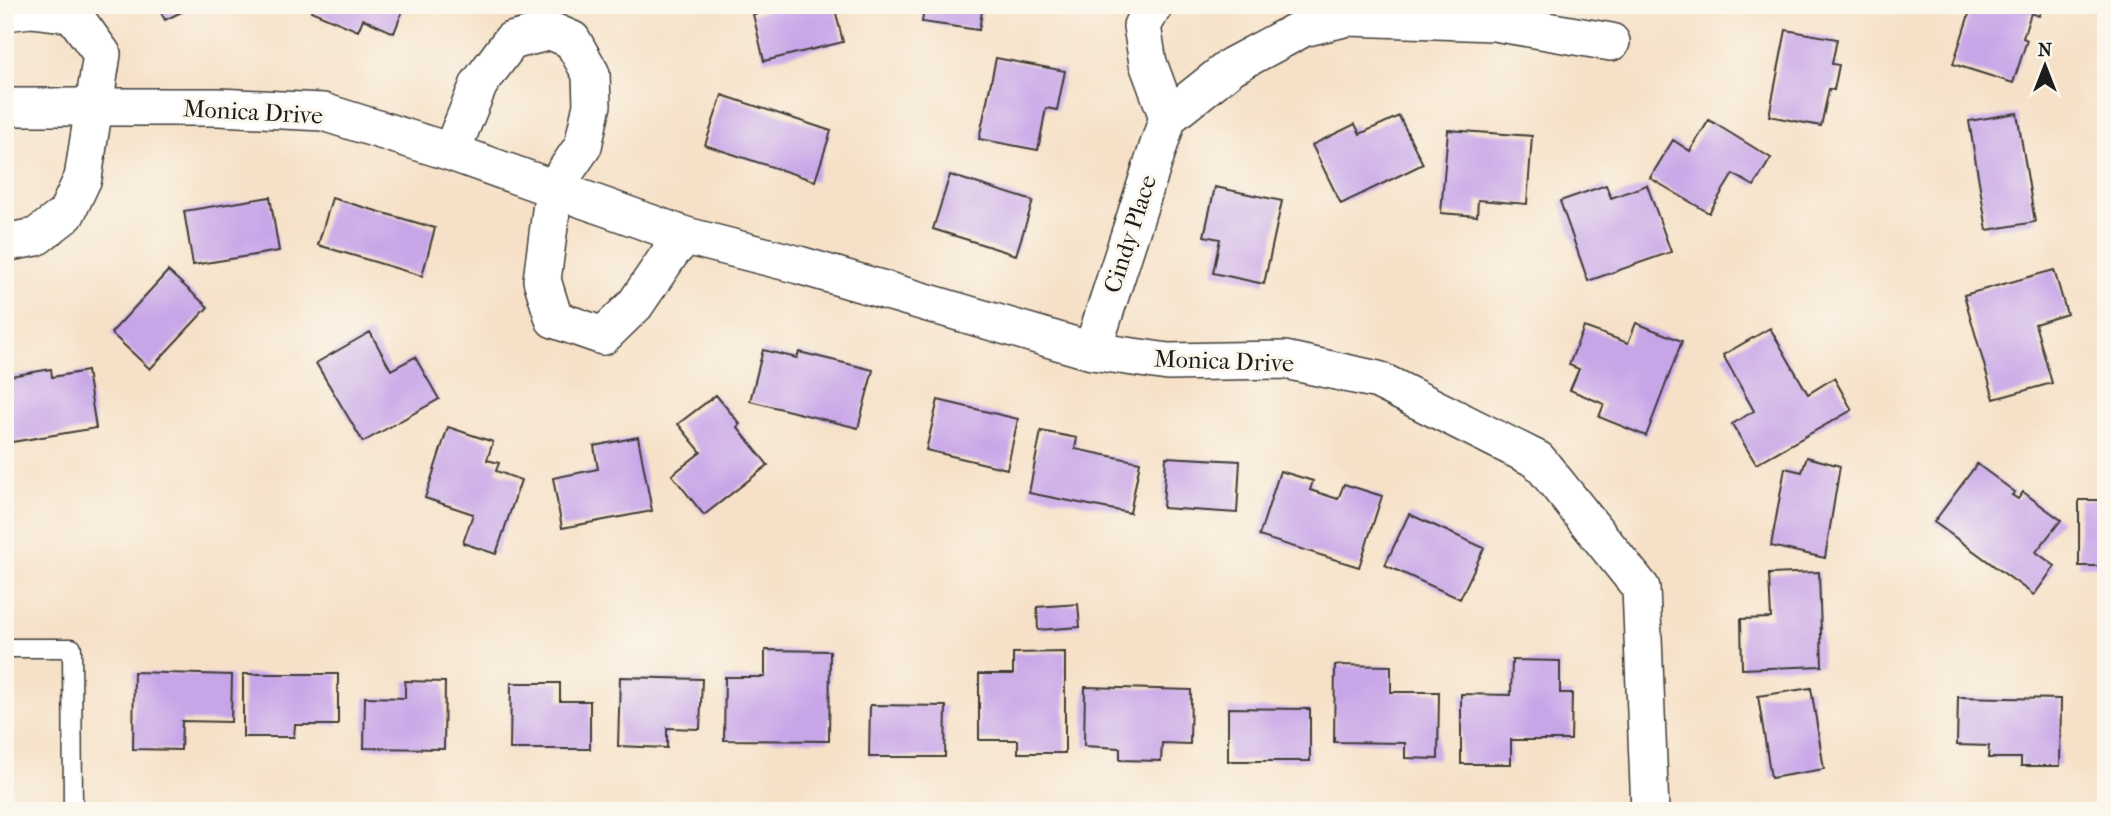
<svg xmlns="http://www.w3.org/2000/svg" width="2111" height="816" font-family="'IM FELL French Canon',serif">
<rect width="100%" height="100%" fill="#fbf7ec"/>
<filter id="ink" filterUnits="userSpaceOnUse"><feTurbulence type="fractalNoise" baseFrequency=".0143" numOctaves="2"/><feDisplacementMap in="SourceGraphic" scale="14" xChannelSelector="R" yChannelSelector="G"/><feConvolveMatrix kernelMatrix="1 2 1 2 8 2 1 2 1" color-interpolation-filters="sRGB"/></filter>
<filter id="wash" filterUnits="userSpaceOnUse"><feTurbulence type="fractalNoise" baseFrequency=".00686" numOctaves="4" result="noise"/><feDisplacementMap in="SourceGraphic" scale="28" xChannelSelector="R" yChannelSelector="G"/><feGaussianBlur stdDeviation="1.57" result="paint"/><feColorMatrix in="noise" values="0 0 0 0 0 0 0 0 0 0 0 0 0 0 0 0 0 1.4 0 .05"/><feComposite in="paint" operator="in"/></filter>
<g filter="url(#wash)">
<rect width="100%" height="100%" fill="#f6e1c8"/>
<g id="blocks">
<path fill="#c7a6e8" d="M 157,5 L 196,5 L 165,20 Z
M 314,5 L 405,5 L 394,33 L 363,19 L 358,31 L 311,11 Z
M 762,5 L 834,5 L 843,42 L 764,61 L 753,14 L 764,12 Z
M 925,5 L 983,5 L 979,30 L 922,22 Z
M 1972,5 L 2042,5 L 2039,16 L 2031,13 L 2023,38 L 2027,40 L 2013,83 L 1953,64 Z
M 1786,30 L 1837,39 L 1832,64 L 1839,65 L 1834,90 L 1829,89 L 1821,126 L 1769,116 Z
M 996,58 L 1065,71 L 1057,110 L 1046,108 L 1038,150 L 979,139 Z
M 722,95 L 831,131 L 815,181 L 705,145 Z
M 2017,113 L 2035,222 L 1987,230 L 1969,121 Z
M 1399,116 L 1423,164 L 1341,204 L 1312,145 L 1355,124 L 1360,134 Z
M 1709,120 L 1771,158 L 1754,186 L 1733,174 L 1709,213 L 1650,178 L 1673,140 L 1690,151 Z
M 1448,130 L 1532,136 L 1527,204 L 1478,200 L 1477,216 L 1441,213 Z
M 950,175 L 1033,201 L 1016,255 L 933,229 Z
M 1606,185 L 1611,198 L 1647,185 L 1671,252 L 1588,281 L 1560,201 Z
M 1215,187 L 1282,201 L 1264,284 L 1213,273 L 1220,239 L 1204,236 Z
M 270,197 L 279,251 L 193,265 L 184,211 Z
M 332,198 L 435,228 L 422,276 L 318,245 Z
M 2054,270 L 2067,314 L 2035,324 L 2052,383 L 1994,399 L 1964,295 Z
M 168,271 L 208,307 L 150,369 L 111,333 Z
M 1636,323 L 1682,341 L 1646,436 L 1599,417 L 1604,404 L 1570,390 L 1579,369 L 1569,365 L 1584,327 L 1628,343 Z
M 1770,328 L 1808,394 L 1834,378 L 1852,410 L 1756,464 L 1732,424 L 1754,411 L 1723,355 Z
M 370,332 L 391,370 L 415,357 L 439,399 L 363,442 L 316,363 Z
M 763,350 L 797,358 L 799,352 L 873,370 L 858,428 L 750,401 Z
M 51,369 L 52,377 L 87,371 L 96,428 L 12,442 L 5,404 L 5,377 Z
M 716,395 L 740,424 L 737,427 L 768,465 L 704,515 L 672,475 L 701,452 L 678,424 Z
M 938,400 L 1018,419 L 1007,469 L 926,450 Z
M 448,427 L 493,442 L 487,460 L 499,463 L 496,471 L 521,480 L 496,554 L 463,543 L 473,514 L 425,498 Z
M 1041,431 L 1077,438 L 1075,449 L 1140,462 L 1130,513 L 1029,493 Z
M 638,437 L 652,511 L 562,528 L 553,478 L 598,469 L 594,446 Z
M 1166,457 L 1240,461 L 1237,513 L 1163,508 Z
M 1807,457 L 1840,466 L 1825,558 L 1771,546 L 1785,468 L 1802,472 Z
M 1977,464 L 2015,492 L 2012,495 L 2018,499 L 2023,492 L 2061,520 L 2036,552 L 2055,566 L 2034,595 L 1934,522 Z
M 1280,471 L 1313,481 L 1310,490 L 1338,499 L 1344,484 L 1382,496 L 1359,567 L 1259,536 Z
M 2079,500 L 2106,500 L 2106,566 L 2079,566 Z
M 1409,514 L 1484,548 L 1460,599 L 1385,565 Z
M 1819,572 L 1822,666 L 1742,669 L 1741,619 L 1771,618 L 1769,574 Z
M 1078,604 L 1080,627 L 1038,630 L 1037,607 Z
M 765,650 L 830,651 L 829,741 L 724,740 L 725,677 L 765,677 Z
M 1065,652 L 1065,753 L 1018,753 L 1018,740 L 979,740 L 979,674 L 1013,674 L 1013,653 Z
M 1512,660 L 1560,661 L 1560,693 L 1572,693 L 1571,740 L 1511,740 L 1511,764 L 1461,764 L 1461,694 L 1511,695 Z
M 1335,665 L 1391,666 L 1391,692 L 1439,692 L 1438,759 L 1405,758 L 1405,743 L 1334,742 Z
M 134,672 L 232,675 L 231,722 L 182,721 L 181,750 L 133,749 Z
M 243,674 L 338,674 L 338,725 L 295,725 L 294,737 L 243,737 Z
M 620,677 L 702,679 L 700,729 L 667,728 L 667,748 L 618,746 Z
M 405,681 L 445,682 L 444,749 L 364,748 L 365,697 L 405,698 Z
M 511,683 L 560,683 L 560,701 L 590,701 L 590,749 L 510,749 Z
M 1085,687 L 1191,690 L 1190,744 L 1162,743 L 1161,761 L 1120,760 L 1120,748 L 1084,746 Z
M 1811,688 L 1824,769 L 1771,778 L 1758,696 Z
M 1958,697 L 2061,699 L 2060,766 L 2021,766 L 2021,758 L 1988,758 L 1989,746 L 1957,745 Z
M 870,705 L 946,706 L 945,757 L 869,757 Z
M 1228,708 L 1310,709 L 1310,761 L 1228,761 Z"/>
</g>
</g>
<g filter="url(#ink)">
<use href="#blocks" fill-opacity="0" stroke="#3d3a36" stroke-width="2"/>
<g fill="none" stroke-linecap="round" stroke-linejoin="round">
<defs>
<path id="lane" d="M 5,648 L 72,648 L 73,811"/>
<path id="street" d="M 1154,5 L 1142,26 L 1148,63 L 1168,117
M 5,12 L 31,9 L 73,14 L 102,54 L 83,178 L 66,214 L 36,237 L 9,242 L 5,240
M 5,107 L 218,107 L 323,112 L 451,152 L 686,236 L 799,265 L 1092,351 L 1168,362 L 1285,360 L 1378,380 L 1538,460 L 1641,588 L 1650,811
M 451,152 L 479,84 L 511,41 L 551,31 L 572,40 L 591,74 L 592,105 L 583,146 L 554,188 L 542,280 L 554,319 L 603,336 L 635,305 L 671,252 L 686,236
M 1092,351 L 1168,117 L 1232,66 L 1303,28 L 1348,17 L 1494,22 L 1611,42"/>
</defs>
<use href="#lane" stroke="#3d3a36" stroke-width="21"/>
<use href="#street" stroke="#3d3a36" stroke-width="40"/>
<use href="#lane" stroke="#fff" stroke-width="18"/>
<use href="#street" stroke="#fff" stroke-width="37"/>
</g>
</g>
<g text-anchor="middle" stroke-width="6" stroke-linejoin="round" paint-order="stroke">
<g font-size="24" fill="#1c1c1c" stroke="#fbf7ec">
<text transform="translate(253 112) rotate(3)" y="8">Monica Drive</text>
<text transform="translate(1130 234) rotate(-72)" y="8">Cindy Place</text>
<text transform="translate(1224 361) rotate(2)" y="8">Monica Drive</text>
</g>
</g>
<rect width="2111" height="816" fill="none" stroke="#fbf7ec" stroke-width="28"/>
<g transform="translate(2045 66)" stroke="#fbf7ec" stroke-width="5" paint-order="stroke">
<path d="M0-5L12 26L0 18L-12 26Z" fill="#1c1c1c"/>
<text y="-10" font-size="19" font-weight="bold" text-anchor="middle" fill="#1c1c1c">N</text>
</g>
</svg>
